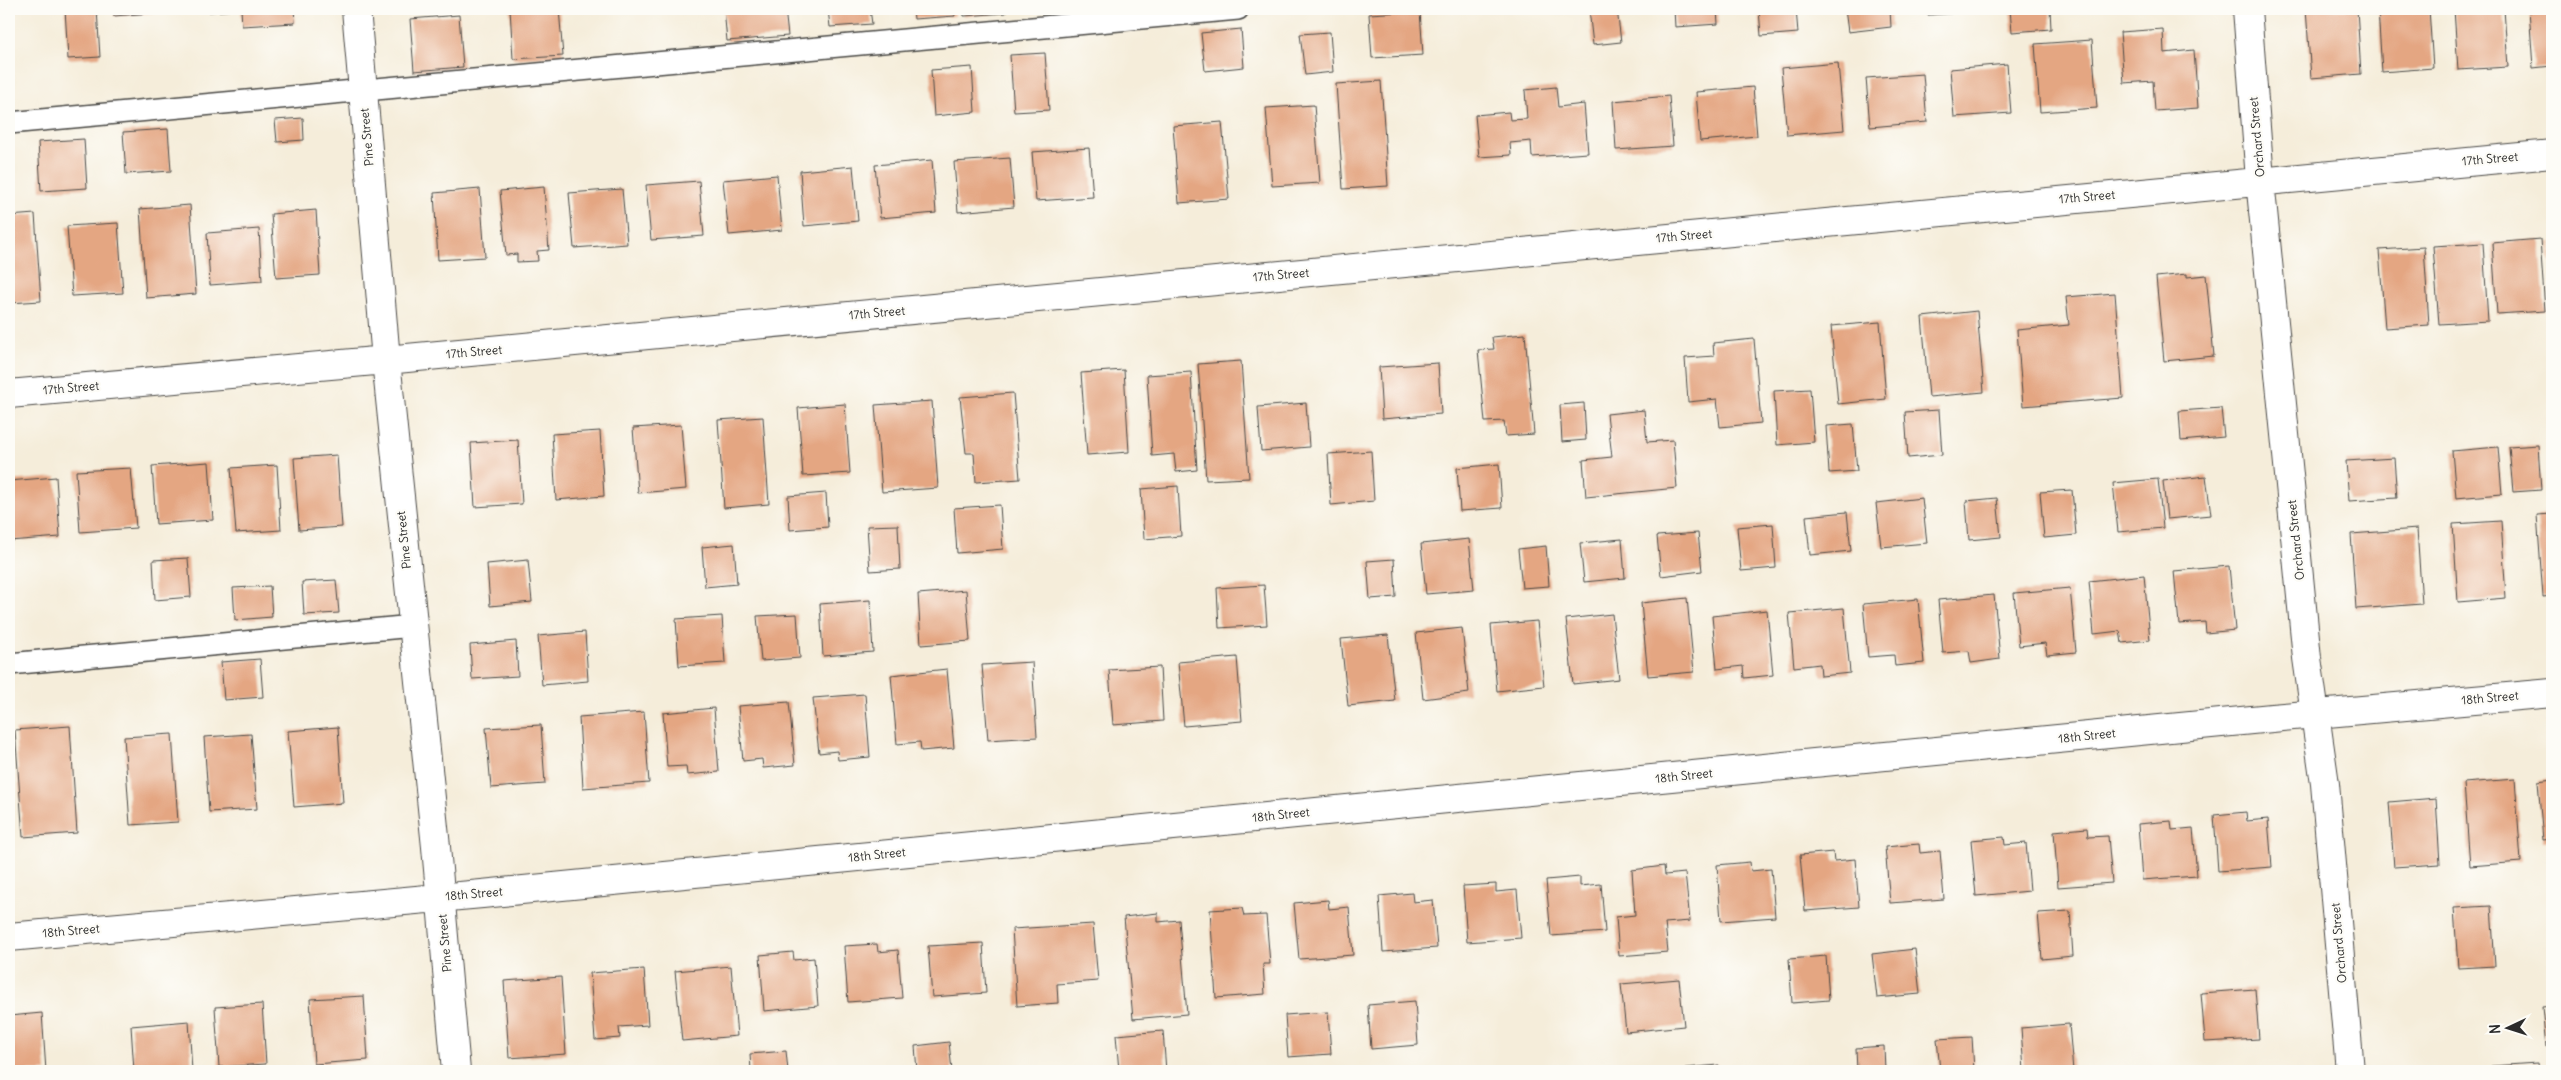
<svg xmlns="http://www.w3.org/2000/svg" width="2561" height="1080" font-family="Delius,sans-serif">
<rect width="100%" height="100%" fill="#fdfcf7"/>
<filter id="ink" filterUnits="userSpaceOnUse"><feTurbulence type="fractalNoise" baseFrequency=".02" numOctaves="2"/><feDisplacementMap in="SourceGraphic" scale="10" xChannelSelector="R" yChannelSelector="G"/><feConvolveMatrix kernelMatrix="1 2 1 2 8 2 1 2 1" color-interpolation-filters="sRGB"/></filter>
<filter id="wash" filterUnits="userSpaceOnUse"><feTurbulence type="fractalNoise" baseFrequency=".0096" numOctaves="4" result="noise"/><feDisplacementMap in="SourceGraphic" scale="20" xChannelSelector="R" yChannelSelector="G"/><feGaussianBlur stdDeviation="1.12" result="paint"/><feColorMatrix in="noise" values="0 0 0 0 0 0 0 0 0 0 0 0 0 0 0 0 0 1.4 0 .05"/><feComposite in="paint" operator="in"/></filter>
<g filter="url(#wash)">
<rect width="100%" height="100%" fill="#f5edda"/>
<g id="blocks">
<path fill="#e4a682" d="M 65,9 L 97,9 L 100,57 L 68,59 Z
M 113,9 L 163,9 L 164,12 L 114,16 Z
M 209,9 L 237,9 L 237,10 L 209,12 Z
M 241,9 L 294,9 L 295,23 L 242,26 Z
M 510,9 L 559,9 L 563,56 L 513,59 Z
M 724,9 L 785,9 L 788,36 L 727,41 Z
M 828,9 L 870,9 L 872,24 L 830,27 Z
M 913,9 L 954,9 L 955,16 L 914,19 Z
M 963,9 L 1005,9 L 1006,13 L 964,16 Z
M 1589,9 L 1617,9 L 1621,42 L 1593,45 Z
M 1674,9 L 1717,9 L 1718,24 L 1675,27 Z
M 1759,9 L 1796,9 L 1798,33 L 1761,36 Z
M 1845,9 L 1890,9 L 1891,27 L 1848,32 Z
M 1927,9 L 1976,9 L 1976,12 L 1928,15 Z
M 2010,9 L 2050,9 L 2051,29 L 2012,32 Z
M 2306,9 L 2357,9 L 2361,74 L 2311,78 Z
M 2378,9 L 2429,9 L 2433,68 L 2382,72 Z
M 2454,9 L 2504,9 L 2508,67 L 2458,70 Z
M 2529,9 L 2552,9 L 2552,66 L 2533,68 Z
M 1420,11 L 1423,55 L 1372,58 L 1369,14 Z
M 459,15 L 463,67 L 414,71 L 410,19 Z
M 1241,29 L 1244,67 L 1205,71 L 1201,33 Z
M 2163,29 L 2164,53 L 2194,50 L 2198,108 L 2155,111 L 2153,81 L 2124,83 L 2120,32 Z
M 1330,32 L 1333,72 L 1305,75 L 1300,34 Z
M 2092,40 L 2097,108 L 2040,112 L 2035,44 Z
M 1045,53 L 1049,110 L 1014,112 L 1010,55 Z
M 1838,63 L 1844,130 L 1787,135 L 1781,68 Z
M 2007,64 L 2011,113 L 1954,117 L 1950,69 Z
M 972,67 L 975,112 L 934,116 L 931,70 Z
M 1923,74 L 1927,122 L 1870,127 L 1866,78 Z
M 1381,81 L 1388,186 L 1343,189 L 1336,84 Z
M 1556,87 L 1558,107 L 1584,104 L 1588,153 L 1532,157 L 1531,141 L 1510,143 L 1511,155 L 1479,157 L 1475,115 L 1509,112 L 1510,120 L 1527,119 L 1525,90 Z
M 1753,87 L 1757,136 L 1700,141 L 1696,92 Z
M 1669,96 L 1673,146 L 1616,150 L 1613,101 Z
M 1314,105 L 1320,183 L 1272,186 L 1266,108 Z
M 303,118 L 304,140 L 277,142 L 275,120 Z
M 1222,122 L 1229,199 L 1179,203 L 1173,126 Z
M 168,129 L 171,171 L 126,174 L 123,132 Z
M 84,139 L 87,188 L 41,191 L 38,142 Z
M 1089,148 L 1093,197 L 1036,201 L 1032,152 Z
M 1010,158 L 1014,207 L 958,212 L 954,162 Z
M 932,160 L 936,213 L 880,218 L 875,165 Z
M 853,166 L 858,221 L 804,226 L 800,171 Z
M 777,175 L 782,230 L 729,235 L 723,180 Z
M 699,181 L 704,236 L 651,240 L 646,185 Z
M 544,187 L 549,250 L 537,251 L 538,261 L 517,262 L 517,254 L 506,255 L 500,191 Z
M 480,189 L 485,257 L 438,260 L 434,193 Z
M 622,189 L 627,244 L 574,248 L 569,193 Z
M 190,205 L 196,294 L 146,298 L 140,209 Z
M 316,210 L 320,275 L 276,278 L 271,214 Z
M 35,214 L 41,301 L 9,303 L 9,216 Z
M 118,223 L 123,293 L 72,296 L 67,226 Z
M 259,229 L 262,281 L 210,285 L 207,233 Z
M 2540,239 L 2545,311 L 2497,314 L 2492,243 Z
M 2549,242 L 2552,242 L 2552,261 L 2551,261 Z
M 2483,243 L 2488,321 L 2439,324 L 2433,246 Z
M 2424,247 L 2429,325 L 2385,328 L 2379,250 Z
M 2187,274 L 2187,277 L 2206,275 L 2214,356 L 2164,361 L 2156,277 Z
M 2115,293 L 2123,398 L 2023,406 L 2017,330 L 2069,325 L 2066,297 Z
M 1977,311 L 1984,392 L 1929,397 L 1922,317 Z
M 1880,322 L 1886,399 L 1838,404 L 1831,326 Z
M 1525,334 L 1534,434 L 1506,436 L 1504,421 L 1485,422 L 1478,350 L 1494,349 L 1492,337 Z
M 1754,339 L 1761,423 L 1720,427 L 1717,399 L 1688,402 L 1685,358 L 1714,356 L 1713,343 Z
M 1241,361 L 1249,478 L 1206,480 L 1198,364 Z
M 1438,363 L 1441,414 L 1382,419 L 1379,367 Z
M 1124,370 L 1129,452 L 1087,455 L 1081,373 Z
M 1191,372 L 1197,470 L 1176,472 L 1174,454 L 1152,456 L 1147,375 Z
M 1810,389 L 1814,442 L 1777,445 L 1774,391 Z
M 1013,393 L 1020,479 L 976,482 L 974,453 L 966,453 L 960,397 Z
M 932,401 L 938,488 L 882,492 L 875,405 Z
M 1306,403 L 1309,447 L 1261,451 L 1258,407 Z
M 1584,403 L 1586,440 L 1562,442 L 1560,405 Z
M 845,404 L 850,473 L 803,476 L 798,408 Z
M 2221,408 L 2224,437 L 2181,441 L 2179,411 Z
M 1644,410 L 1647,442 L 1673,440 L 1677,488 L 1586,497 L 1583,460 L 1612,457 L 1607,414 Z
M 1939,410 L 1942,455 L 1908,458 L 1905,412 Z
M 763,417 L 769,504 L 724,508 L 718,420 Z
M 1853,424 L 1857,471 L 1829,473 L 1826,426 Z
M 681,425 L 686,489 L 638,493 L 633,428 Z
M 600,431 L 604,496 L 556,500 L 552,434 Z
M 518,440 L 522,504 L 475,507 L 471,443 Z
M 2538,445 L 2541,490 L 2513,492 L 2509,447 Z
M 2498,447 L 2502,494 L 2456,498 L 2452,451 Z
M 1371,451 L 1374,501 L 1331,505 L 1328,454 Z
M 337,455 L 342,527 L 299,530 L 294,458 Z
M 2394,458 L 2397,498 L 2349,501 L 2346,461 Z
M 209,462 L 213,520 L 156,524 L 152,466 Z
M 1499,464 L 1502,508 L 1460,511 L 1457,468 Z
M 277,465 L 281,530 L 236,533 L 231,468 Z
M 131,468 L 136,528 L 80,532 L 76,471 Z
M 2206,476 L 2211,515 L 2167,519 L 2163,481 Z
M 56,477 L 60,537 L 9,541 L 9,481 Z
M 2158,479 L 2163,528 L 2118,532 L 2113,483 Z
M 1178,486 L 1181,536 L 1144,539 L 1141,489 Z
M 2072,490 L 2076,535 L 2044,538 L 2040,492 Z
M 826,493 L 828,527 L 790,530 L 788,496 Z
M 1922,498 L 1927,543 L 1881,547 L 1876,503 Z
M 1997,498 L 2001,537 L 1969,540 L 1966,501 Z
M 1000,505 L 1003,549 L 957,553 L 954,508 Z
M 1847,512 L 1851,551 L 1810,555 L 1806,516 Z
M 2552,514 L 2552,596 L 2543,597 L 2537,515 Z
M 2501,521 L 2506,598 L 2458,602 L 2453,524 Z
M 1773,524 L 1776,568 L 1741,571 L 1737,527 Z
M 898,525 L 900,569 L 870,571 L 867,526 Z
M 2417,529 L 2422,604 L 2356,609 L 2351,534 Z
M 1698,533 L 1702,571 L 1661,576 L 1657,536 Z
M 1469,539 L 1474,590 L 1426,594 L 1421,544 Z
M 1622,539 L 1625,578 L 1584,582 L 1580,543 Z
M 734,544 L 737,584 L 705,587 L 702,547 Z
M 1546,546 L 1549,586 L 1522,588 L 1518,549 Z
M 188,558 L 191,597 L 155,600 L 153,560 Z
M 1394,559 L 1396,597 L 1370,599 L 1367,561 Z
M 528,560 L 532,602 L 490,606 L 487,564 Z
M 2229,566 L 2235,630 L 2206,633 L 2205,622 L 2179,624 L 2174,571 Z
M 2144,575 L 2150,640 L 2122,643 L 2120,631 L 2094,634 L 2089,581 Z
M 336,580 L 339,613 L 304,615 L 302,582 Z
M 1264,585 L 1267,625 L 1219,628 L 1217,588 Z
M 270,586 L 272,617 L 235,620 L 233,588 Z
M 2070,588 L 2076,652 L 2047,655 L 2045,643 L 2019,646 L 2014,593 Z
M 966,590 L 970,641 L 921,645 L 918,594 Z
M 1994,595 L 2000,659 L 1971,663 L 1969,651 L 1943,653 L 1938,600 Z
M 1687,598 L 1694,672 L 1648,676 L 1641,603 Z
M 1918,599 L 1924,663 L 1895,666 L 1894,655 L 1868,657 L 1863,604 Z
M 870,600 L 873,652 L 823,656 L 820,604 Z
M 1844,608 L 1850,673 L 1821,676 L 1820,664 L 1794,667 L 1789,613 Z
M 1767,610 L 1773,675 L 1744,678 L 1743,666 L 1717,669 L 1712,616 Z
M 797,614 L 800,658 L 761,661 L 757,616 Z
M 1612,614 L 1619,679 L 1573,684 L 1566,619 Z
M 722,616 L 725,663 L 679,666 L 676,619 Z
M 1537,621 L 1544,686 L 1497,691 L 1491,625 Z
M 1462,628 L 1469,693 L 1423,699 L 1416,633 Z
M 585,632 L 588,681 L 542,685 L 538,636 Z
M 1388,635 L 1395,701 L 1348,706 L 1341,639 Z
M 516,641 L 518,676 L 472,679 L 470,645 Z
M 1237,657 L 1242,721 L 1184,726 L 1178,662 Z
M 260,659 L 263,697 L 224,700 L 221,662 Z
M 1032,662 L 1037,737 L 988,740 L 982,665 Z
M 1160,667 L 1163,721 L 1113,725 L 1109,670 Z
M 947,669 L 954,748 L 921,751 L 920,742 L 897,744 L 891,675 Z
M 865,694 L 870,757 L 838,760 L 837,751 L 819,753 L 813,698 Z
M 789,702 L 795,765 L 763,768 L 762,759 L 743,761 L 738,706 Z
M 714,708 L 719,772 L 687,775 L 686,766 L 667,767 L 663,713 Z
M 644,712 L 649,783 L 583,788 L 579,717 Z
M 541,725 L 545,784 L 491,788 L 486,728 Z
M 70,726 L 77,833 L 23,837 L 15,730 Z
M 338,727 L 343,803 L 294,807 L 288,731 Z
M 172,734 L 178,822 L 130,825 L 124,737 Z
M 251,734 L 257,809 L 209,812 L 204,737 Z
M 2515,779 L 2521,862 L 2470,866 L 2464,783 Z
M 2552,780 L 2552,839 L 2543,840 L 2538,782 Z
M 2436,798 L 2440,864 L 2394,867 L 2389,802 Z
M 2246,812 L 2247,821 L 2268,819 L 2272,867 L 2218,871 L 2214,815 Z
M 2171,821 L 2172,830 L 2193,828 L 2197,876 L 2142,880 L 2138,824 Z
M 2087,828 L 2088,837 L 2108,836 L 2112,883 L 2058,887 L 2054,831 Z
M 2004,837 L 2005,845 L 2026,843 L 2030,891 L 1976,896 L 1971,840 Z
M 1919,844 L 1920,853 L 1940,851 L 1944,899 L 1890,903 L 1885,847 Z
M 1833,852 L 1834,861 L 1855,859 L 1859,907 L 1805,911 L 1800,855 Z
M 1750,862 L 1751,871 L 1771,869 L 1775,917 L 1721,921 L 1717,865 Z
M 1664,866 L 1665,875 L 1685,873 L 1690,921 L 1665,923 L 1668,952 L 1619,956 L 1616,917 L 1635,915 L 1632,870 Z
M 1580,877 L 1580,886 L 1601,884 L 1605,932 L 1551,936 L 1546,880 Z
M 1496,884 L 1496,892 L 1517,890 L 1521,938 L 1467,942 L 1463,886 Z
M 1412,893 L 1413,902 L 1433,900 L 1437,948 L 1383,952 L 1379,896 Z
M 1328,900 L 1329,909 L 1349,907 L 1353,955 L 1299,959 L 1294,903 Z
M 2491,906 L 2495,966 L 2458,968 L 2454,908 Z
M 1242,908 L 1244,916 L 1266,915 L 1270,964 L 1263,964 L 1265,994 L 1216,998 L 1210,910 Z
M 2070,911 L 2073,956 L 2042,959 L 2038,913 Z
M 1158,913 L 1158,922 L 1179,920 L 1187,1014 L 1133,1019 L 1124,917 Z
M 1093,924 L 1098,981 L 1057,984 L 1058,1003 L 1017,1006 L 1012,929 Z
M 983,943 L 986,993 L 932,997 L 928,946 Z
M 877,944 L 878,952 L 898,950 L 902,998 L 848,1002 L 844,946 Z
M 1915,949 L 1920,994 L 1877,998 L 1872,954 Z
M 793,952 L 794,960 L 814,958 L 818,1006 L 764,1011 L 760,955 Z
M 1826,956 L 1829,1000 L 1792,1003 L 1789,959 Z
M 731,966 L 737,1036 L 682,1041 L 675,971 Z
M 644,969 L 648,1025 L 619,1027 L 620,1038 L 595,1040 L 590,973 Z
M 561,977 L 566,1054 L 509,1058 L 504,981 Z
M 1679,979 L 1684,1026 L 1626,1032 L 1621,984 Z
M 2255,989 L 2259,1039 L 2205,1042 L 2201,993 Z
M 364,996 L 368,1060 L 314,1064 L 310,999 Z
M 1415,1001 L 1418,1045 L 1371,1049 L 1368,1005 Z
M 262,1004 L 266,1064 L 219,1067 L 215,1007 Z
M 2552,1006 L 2552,1046 L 2546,1047 L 2542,1007 Z
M 1328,1012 L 1331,1054 L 1288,1057 L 1285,1015 Z
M 42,1013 L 46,1071 L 9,1071 L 9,1016 Z
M 189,1021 L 192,1071 L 134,1071 L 131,1026 Z
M 2069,1024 L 2073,1071 L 2024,1071 L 2021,1028 Z
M 1163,1031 L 1166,1071 L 1119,1071 L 1116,1035 Z
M 1972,1037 L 1974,1071 L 1940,1071 L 1937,1039 Z
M 949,1042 L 952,1071 L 917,1071 L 915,1046 Z
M 1884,1046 L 1885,1071 L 1857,1071 L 1856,1048 Z
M 786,1051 L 788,1071 L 751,1071 L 750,1054 Z
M 2537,1063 L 2538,1071 L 2491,1071 L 2491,1066 Z
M 1719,1065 L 1719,1071 L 1685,1071 L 1685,1068 Z"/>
</g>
</g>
<g filter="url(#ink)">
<use href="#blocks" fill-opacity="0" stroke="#494845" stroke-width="1"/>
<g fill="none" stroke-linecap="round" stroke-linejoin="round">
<defs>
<path id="lane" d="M 9,123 L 1238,9
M 9,664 L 413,626"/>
<path id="street" d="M 356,9 L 386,360 L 436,847 L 456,1071
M 2247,9 L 2260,180 L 2307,658 L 2325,784 L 2350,1071
M 9,394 L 386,360 L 2552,154
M 9,937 L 482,894 L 2272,718 L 2552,693"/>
</defs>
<use href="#lane" stroke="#494845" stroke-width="24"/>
<use href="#street" stroke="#494845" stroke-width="30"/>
<use href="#lane" stroke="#fff" stroke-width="21"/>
<use href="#street" stroke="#fff" stroke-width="28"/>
</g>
</g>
<g text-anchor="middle" stroke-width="4.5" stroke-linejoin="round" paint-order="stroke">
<g font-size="12" fill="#2b2b2b" stroke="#fdfcf7">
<text transform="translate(367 137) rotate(-95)" y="4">Pine Street</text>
<text transform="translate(2257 137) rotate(-95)" y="4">Orchard Street</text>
<text transform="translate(2490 159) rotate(-5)" y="4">17th Street</text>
<text transform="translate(2087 197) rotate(-5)" y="4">17th Street</text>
<text transform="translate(1684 236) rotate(-5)" y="4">17th Street</text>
<text transform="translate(1281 275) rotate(-5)" y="4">17th Street</text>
<text transform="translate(877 313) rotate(-5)" y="4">17th Street</text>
<text transform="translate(474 352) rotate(-5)" y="4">17th Street</text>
<text transform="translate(71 388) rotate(-5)" y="4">17th Street</text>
<text transform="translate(404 540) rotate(-96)" y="4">Pine Street</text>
<text transform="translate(2296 540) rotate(-96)" y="4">Orchard Street</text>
<text transform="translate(2490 698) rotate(-5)" y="4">18th Street</text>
<text transform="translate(2087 736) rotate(-6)" y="4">18th Street</text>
<text transform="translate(1684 776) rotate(-6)" y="4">18th Street</text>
<text transform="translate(1281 815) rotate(-6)" y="4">18th Street</text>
<text transform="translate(877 855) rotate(-6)" y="4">18th Street</text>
<text transform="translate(474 894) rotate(-5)" y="4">18th Street</text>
<text transform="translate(71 931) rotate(-5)" y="4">18th Street</text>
<text transform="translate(445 943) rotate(-95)" y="4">Pine Street</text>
<text transform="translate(2339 943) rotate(-95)" y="4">Orchard Street</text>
</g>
</g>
<rect width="2561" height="1080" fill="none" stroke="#fdfcf7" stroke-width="30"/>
<g transform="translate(2508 1028) rotate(266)" stroke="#fdfcf7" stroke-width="4" paint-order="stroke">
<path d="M0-4L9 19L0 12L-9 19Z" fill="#2b2b2b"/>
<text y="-8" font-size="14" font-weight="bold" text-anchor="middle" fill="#2b2b2b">N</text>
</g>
</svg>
